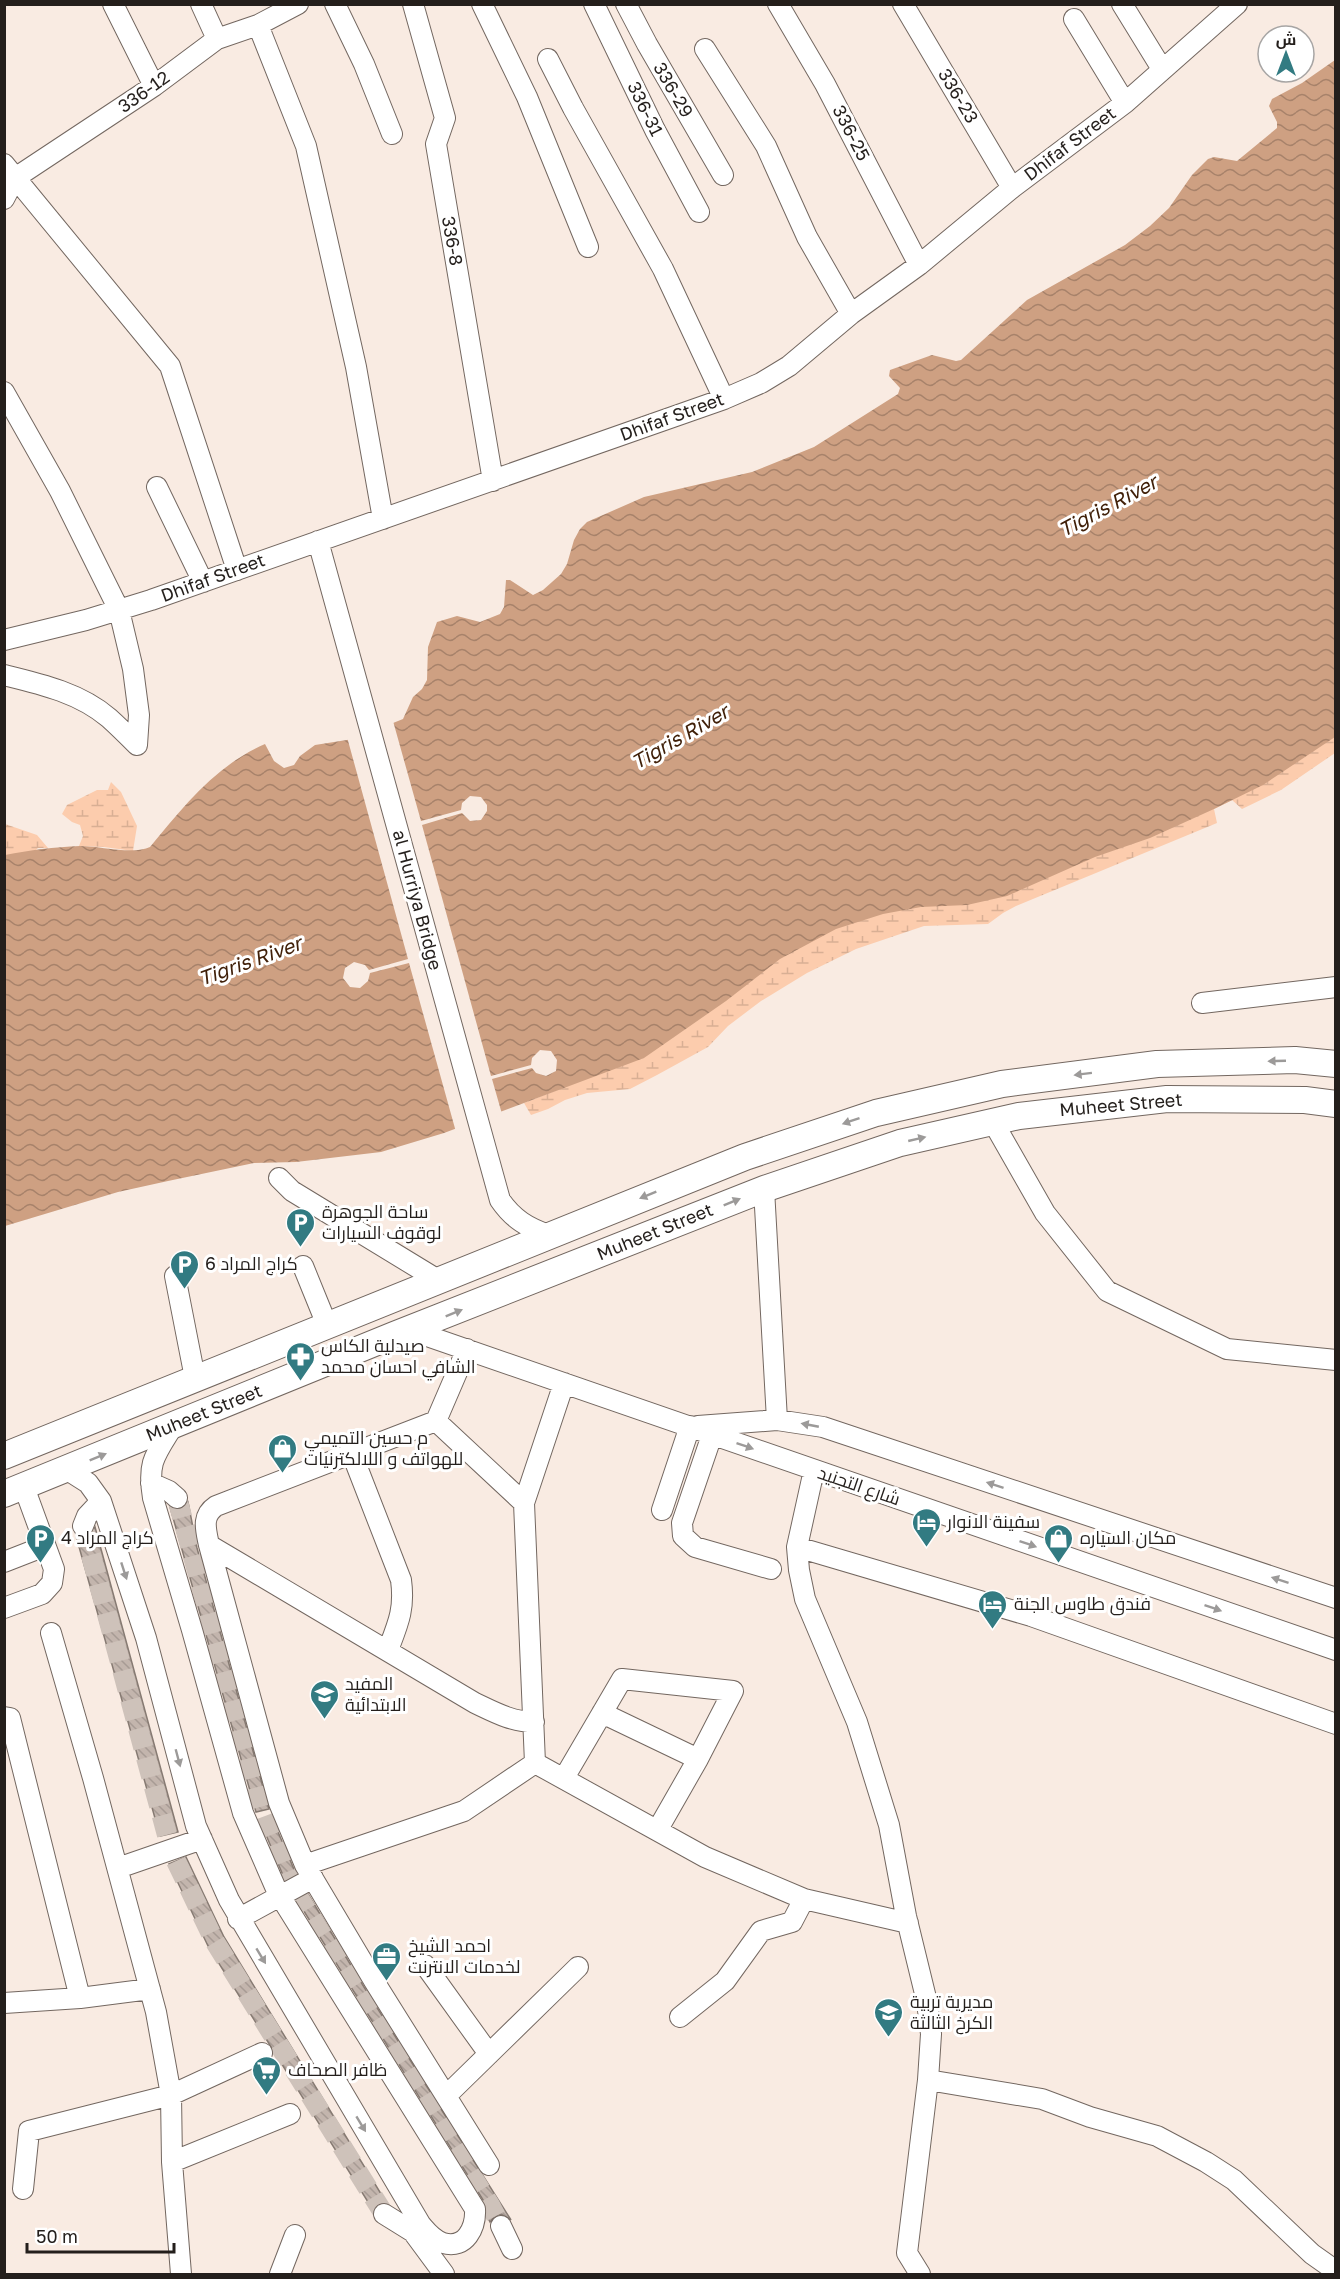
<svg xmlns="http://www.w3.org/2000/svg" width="1340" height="2279" font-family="'Golos Text',Cairo,sans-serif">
<defs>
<pattern id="wetland-marsh" width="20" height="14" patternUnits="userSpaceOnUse" patternTransform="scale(1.5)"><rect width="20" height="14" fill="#fcccad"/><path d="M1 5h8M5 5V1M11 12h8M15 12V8" fill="none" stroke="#d8af94"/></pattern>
<pattern id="water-waves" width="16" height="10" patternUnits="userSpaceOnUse" patternTransform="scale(1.5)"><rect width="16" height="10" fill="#cea082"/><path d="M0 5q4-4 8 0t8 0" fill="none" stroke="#a7826a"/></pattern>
<pattern id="building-back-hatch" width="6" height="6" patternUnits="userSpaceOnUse" patternTransform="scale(1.5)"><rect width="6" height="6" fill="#c3b5ad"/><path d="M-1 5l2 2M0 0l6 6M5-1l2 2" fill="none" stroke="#a79b94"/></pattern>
</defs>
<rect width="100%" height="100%" fill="#f9ebe2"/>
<path fill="url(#wetland-marsh)" d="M 1335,706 L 1335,753 L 1281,790 L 1242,809 L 1232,800 L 1214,809 L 1217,823 L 1016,906 L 1003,913 L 988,924 L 924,926 L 856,949 L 807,973 L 761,1001 L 728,1026 L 708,1047 L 657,1075 L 630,1089 L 587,1093 L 565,1100 L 548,1109 L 531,1115 L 524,1103 L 565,1087 L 757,959 Z
M 111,782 L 121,792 L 137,826 L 133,851 L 104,847 L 79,846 L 83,836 L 80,825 L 72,822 L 62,814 L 67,805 L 97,790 L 108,790 Z
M 5,824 L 37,835 L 48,848 L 38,848 L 5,879 Z"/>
<path fill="url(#water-waves)" d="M 1335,60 L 1335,737 L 1263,785 L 1214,809 L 1150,838 L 1095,857 L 1007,896 L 967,905 L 921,907 L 883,914 L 836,929 L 780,959 L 726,1001 L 644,1058 L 444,1133 L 381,1152 L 296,1162 L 254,1163 L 168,1181 L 118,1192 L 5,1226 L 5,855 C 30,850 54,847 80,846 C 99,846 134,855 150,847 C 183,807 216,765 265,744 L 274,761 L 284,768 L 294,765 L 300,756 L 315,745 L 353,739 L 403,719 L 413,697 L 422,689 L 427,680 L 428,647 L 437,622 L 457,616 L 480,622 L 500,614 L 504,607 L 506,580 L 510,580 L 533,595 L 543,590 L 561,574 L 567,564 L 574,540 L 580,529 L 587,522 L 644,497 L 752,472 L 814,447 L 898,394 L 900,388 L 889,376 L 890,370 L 932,355 L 956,361 L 961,360 L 1027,300 L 1125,245 L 1150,226 L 1169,208 L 1192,175 L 1208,159 L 1214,157 L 1237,161 L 1277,128 L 1277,122 L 1269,106 L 1272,99 L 1302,83 Z"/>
<path fill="#f9ebe2" d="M 393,721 L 421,821 L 461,810 L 462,803 L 470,796 L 481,797 L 487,805 L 487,811 L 481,820 L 470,821 L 462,813 L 422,825 L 491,1076 L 531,1065 L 532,1058 L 540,1050 L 551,1051 L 557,1060 L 556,1071 L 546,1076 L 536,1073 L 532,1068 L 492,1079 L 502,1114 L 456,1132 L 409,963 L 370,973 L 368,981 L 360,988 L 350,987 L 343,978 L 345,968 L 354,962 L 365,965 L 369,970 L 408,959 L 347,737 L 366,727 Z"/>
<path fill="url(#building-back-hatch)" stroke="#867a72" stroke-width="1.5" d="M 188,1502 L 197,1548 L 269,1809 L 256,1812 L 170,1507 L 180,1509 Z
M 95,1527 L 178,1832 L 160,1836 L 76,1536 L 84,1538 L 90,1536 Z
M 272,1818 L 296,1874 L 285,1880 L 261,1823 Z
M 186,1857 L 224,1937 L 386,2202 L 378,2204 L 373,2210 L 208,1946 L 169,1864 Z
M 308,1894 L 364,1987 L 511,2220 L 501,2214 L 495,2216 L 490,2222 L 487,2216 L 485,2203 L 297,1900 Z"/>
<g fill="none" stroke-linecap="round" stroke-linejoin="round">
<path stroke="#cec2ba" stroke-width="20" stroke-dasharray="20 10" stroke-linecap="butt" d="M 177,1498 L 262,1808 L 290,1881
M 83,1526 L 167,1835
M 176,1861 L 215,1942 L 384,2214
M 296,1893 L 490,2205 L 501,2226"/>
<defs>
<path id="minor" d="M 113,4 L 154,86
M 201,4 L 217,39
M 335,4 L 364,64 L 392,134
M 413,4 L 445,118 L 436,144 L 493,481
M 482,4 L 527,97 L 588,247
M 594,4 L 655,130 L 699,212
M 626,4 L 647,44 L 723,175
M 778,4 L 825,84 L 919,265
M 903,4 L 1012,188
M 1122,4 L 1162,69
M 1074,19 L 1125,103
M 258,25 L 306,146 L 356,367 L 383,519
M 705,49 L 766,146 L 807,237 L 851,314
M 548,59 L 573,108 L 663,269 L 724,399
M 4,164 L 170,366 L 237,570
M 4,199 L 15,178 L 154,86 L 217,39 L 258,25 L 298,4
M 4,392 L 60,491 L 119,610 L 133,669 L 139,715 L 137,745
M 157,487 L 203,582
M 318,541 L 500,1200 C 513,1219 528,1228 549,1235
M 4,640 L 86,620 L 151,600 L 724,399 L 761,383 L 789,366 L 851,314 L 919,265 L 1012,188 L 1125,103 L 1237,4
M 4,675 C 41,684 80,693 109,718 C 119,727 128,736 137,745
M 1202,1003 L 1336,987
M 993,1122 L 1045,1213 L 1107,1291 L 1227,1349 L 1336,1360
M 279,1178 L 292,1191 L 438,1280
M 764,1189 L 777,1420
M 303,1266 L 327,1325
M 175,1276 L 195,1378
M 410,1330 L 1336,1650
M 467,1349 L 436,1421 L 524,1503
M 436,1421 L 216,1506 C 201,1516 206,1530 209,1545 L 279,1803 L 305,1865 L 374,1981 L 489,2165
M 698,1426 L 777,1420 L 823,1427 L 1336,1598
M 712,1435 L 682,1523 L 683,1536 L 695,1547 L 771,1569
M 352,1454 L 401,1580 C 405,1609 398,1624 388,1650
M 66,1469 L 88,1483 L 101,1501 L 146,1638 L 196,1826 L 229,1900 L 421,2225 C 427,2232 433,2240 443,2243 C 466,2250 476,2227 475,2209 L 277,1891 L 243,1813 L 192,1630 L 153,1498 C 147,1462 155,1455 173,1426
M 814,1470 L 797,1547 L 799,1570 L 805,1599 L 857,1722 L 889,1825 L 906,1916 L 927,2002 L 931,2034 L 928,2080 L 907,2253 L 920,2274
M 151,1483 L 169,1491 L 177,1498
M 662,1510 L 690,1426
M 83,1526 L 87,1516 L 101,1501
M 209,1545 L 475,1703 C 494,1712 512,1722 534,1722
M 797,1547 L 1031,1616 L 1336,1724
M 4,1562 L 45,1546
M 4,1608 L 42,1594 L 52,1583 L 54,1569 L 24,1487
M 51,1633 L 93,1778 L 156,2012 L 171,2095 L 172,2162 L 181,2274
M 602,1713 L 698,1759
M 4,1717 L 10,1718 L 80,1998
M 535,1763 L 705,1857 L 804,1899 L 908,1923
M 535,1763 L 524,1503 L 564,1383
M 564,1778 L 622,1679 L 733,1691 L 698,1759 L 658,1829
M 305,1865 L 464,1811 L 535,1763
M 118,1868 L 202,1839
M 238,1919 L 313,1878
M 425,1965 L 489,2054
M 4,2003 L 80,1998 L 150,1989
M 680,2017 L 725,1981 L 761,1931 L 792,1922 L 804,1899
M 928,2080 L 1042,2099 L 1090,2117 L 1157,2136 L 1206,2162 L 1234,2180 L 1312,2254 L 1336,2271
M 446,2096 L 578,1967
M 172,2162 L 290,2114
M 23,2189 L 29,2131 L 171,2095 L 262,2053
M 384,2214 L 413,2232 L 444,2274
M 501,2226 L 512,2249
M 280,2274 L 295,2235"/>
<path id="major" d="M 4,1456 L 745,1157 L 876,1113 L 1002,1084 L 1157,1064 L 1295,1060 L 1336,1064
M 4,1494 L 394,1335 L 764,1189 L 900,1143 L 1019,1116 L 1167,1099 L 1305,1100 L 1336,1104"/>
</defs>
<use href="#minor" stroke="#736760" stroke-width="22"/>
<use href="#major" stroke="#736760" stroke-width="28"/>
<use href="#minor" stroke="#fff" stroke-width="20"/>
<use href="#major" stroke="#fff" stroke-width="26"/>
</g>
<defs><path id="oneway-solid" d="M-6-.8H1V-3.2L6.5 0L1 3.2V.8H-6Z" transform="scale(1.5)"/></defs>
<g fill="#9c9a99">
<use href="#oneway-solid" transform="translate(1277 1061) rotate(178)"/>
<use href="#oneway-solid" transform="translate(1083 1074) rotate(173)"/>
<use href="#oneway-solid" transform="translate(851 1121) rotate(161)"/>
<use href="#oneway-solid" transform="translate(917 1139) rotate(-13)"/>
<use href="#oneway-solid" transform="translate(648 1195) rotate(158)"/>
<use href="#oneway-solid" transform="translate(732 1202) rotate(-22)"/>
<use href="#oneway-solid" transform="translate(454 1313) rotate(-22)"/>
<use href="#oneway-solid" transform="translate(810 1425) rotate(-169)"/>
<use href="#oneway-solid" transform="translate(745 1446) rotate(19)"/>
<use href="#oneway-solid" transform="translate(98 1457) rotate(-22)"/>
<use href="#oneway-solid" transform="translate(995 1485) rotate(-162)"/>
<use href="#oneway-solid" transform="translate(1028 1544) rotate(19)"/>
<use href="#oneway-solid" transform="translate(124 1571) rotate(72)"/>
<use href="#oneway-solid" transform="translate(1280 1580) rotate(-162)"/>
<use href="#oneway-solid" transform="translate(1213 1608) rotate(19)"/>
<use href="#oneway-solid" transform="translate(178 1758) rotate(75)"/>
<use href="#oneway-solid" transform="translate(261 1956) rotate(59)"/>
<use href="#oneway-solid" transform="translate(361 2124) rotate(59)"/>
</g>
<defs>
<symbol id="parking-pin" viewBox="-11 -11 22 30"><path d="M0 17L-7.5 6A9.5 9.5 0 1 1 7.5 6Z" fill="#327b82" stroke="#fff"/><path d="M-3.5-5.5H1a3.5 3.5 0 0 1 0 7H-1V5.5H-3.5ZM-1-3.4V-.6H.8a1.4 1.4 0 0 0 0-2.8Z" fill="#fff"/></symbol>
<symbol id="pharmacy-pin" viewBox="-11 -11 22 30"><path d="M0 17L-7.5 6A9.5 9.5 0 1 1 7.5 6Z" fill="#327b82" stroke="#fff"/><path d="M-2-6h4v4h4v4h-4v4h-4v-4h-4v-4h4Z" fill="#fff"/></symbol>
<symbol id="shop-pin" viewBox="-11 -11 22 30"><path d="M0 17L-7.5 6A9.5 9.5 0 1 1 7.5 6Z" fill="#327b82" stroke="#fff"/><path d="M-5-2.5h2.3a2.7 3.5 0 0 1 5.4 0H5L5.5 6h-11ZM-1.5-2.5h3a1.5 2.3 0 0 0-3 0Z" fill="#fff"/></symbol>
<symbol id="hotel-pin" viewBox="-11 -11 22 30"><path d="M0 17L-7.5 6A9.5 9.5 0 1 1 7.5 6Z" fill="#327b82" stroke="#fff"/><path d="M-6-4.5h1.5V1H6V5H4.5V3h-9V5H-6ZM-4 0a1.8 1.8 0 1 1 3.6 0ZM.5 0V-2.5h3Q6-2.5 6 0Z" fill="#fff"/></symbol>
<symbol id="school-pin" viewBox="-11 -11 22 30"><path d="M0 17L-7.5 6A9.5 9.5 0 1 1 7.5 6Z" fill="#327b82" stroke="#fff"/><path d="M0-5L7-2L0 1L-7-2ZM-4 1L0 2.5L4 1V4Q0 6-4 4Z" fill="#fff"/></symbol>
<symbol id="office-pin" viewBox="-11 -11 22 30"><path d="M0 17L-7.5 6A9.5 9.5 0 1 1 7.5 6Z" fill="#327b82" stroke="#fff"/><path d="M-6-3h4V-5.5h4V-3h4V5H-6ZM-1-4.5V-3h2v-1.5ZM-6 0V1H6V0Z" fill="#fff"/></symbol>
<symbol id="supermarket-pin" viewBox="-11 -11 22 30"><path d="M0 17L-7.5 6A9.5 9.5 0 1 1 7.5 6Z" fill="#327b82" stroke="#fff"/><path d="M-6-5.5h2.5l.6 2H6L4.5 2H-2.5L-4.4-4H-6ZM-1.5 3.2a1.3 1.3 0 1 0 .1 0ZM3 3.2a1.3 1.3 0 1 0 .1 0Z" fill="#fff"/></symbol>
</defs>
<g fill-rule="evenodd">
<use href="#parking-pin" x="284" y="1206" width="33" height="45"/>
<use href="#parking-pin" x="168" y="1248" width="33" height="45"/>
<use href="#pharmacy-pin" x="284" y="1340" width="33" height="45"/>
<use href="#shop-pin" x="266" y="1432" width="33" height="45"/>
<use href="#hotel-pin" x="910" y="1506" width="33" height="45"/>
<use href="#parking-pin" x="24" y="1522" width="33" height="45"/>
<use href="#shop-pin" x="1042" y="1522" width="33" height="45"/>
<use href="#hotel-pin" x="976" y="1588" width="33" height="45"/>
<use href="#school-pin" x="308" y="1678" width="33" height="45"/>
<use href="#office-pin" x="370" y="1940" width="33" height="45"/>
<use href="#school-pin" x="872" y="1996" width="33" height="45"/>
<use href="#supermarket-pin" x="250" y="2054" width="33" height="45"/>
</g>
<g text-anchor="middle" stroke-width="6" stroke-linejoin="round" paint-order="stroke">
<g font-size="18" fill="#241f1c" stroke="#fff">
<text transform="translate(673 90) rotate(60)" y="6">336-29</text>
<text transform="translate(144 92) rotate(-35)" y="6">336-12</text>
<text transform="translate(958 96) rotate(59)" y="6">336-23</text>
<text transform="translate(645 109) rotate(64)" y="6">336-31</text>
<text transform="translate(851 133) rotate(63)" y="6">336-25</text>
<text transform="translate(1070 144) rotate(-37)" y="6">Dhifaf Street</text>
<text transform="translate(452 241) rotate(80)" y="6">336-8</text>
<text transform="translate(672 417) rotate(-20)" y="6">Dhifaf Street</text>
<text transform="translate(213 578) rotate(-20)" y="6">Dhifaf Street</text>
<text transform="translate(417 900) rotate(75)" y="6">al Hurriya Bridge</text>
<text transform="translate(1121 1105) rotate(-5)" y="6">Muheet Street</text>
<text transform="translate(655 1232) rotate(-22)" y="6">Muheet Street</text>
<text transform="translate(204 1413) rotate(-22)" y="6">Muheet Street</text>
<text transform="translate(859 1486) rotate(19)" y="6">شارع التجنيد</text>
</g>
<g font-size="18" fill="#241f1c" stroke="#fff" text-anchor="start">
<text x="322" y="1218">ساحة الجوهرة<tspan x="322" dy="21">لوقوف السيارات</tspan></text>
<text x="205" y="1270">كراج المراد 6</text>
<text x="321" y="1352">صيدلية الكاس<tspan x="321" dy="21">الشافي احسان محمد</tspan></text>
<text x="304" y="1444">م حسين التميمي<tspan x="304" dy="21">للهواتف و اللالكترنيات</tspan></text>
<text x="947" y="1528">سفينة الانوار</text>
<text x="61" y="1544">كراج المراد 4</text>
<text x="1080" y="1544">مكان السياره</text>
<text x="1014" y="1610">فندق طاوس الجنة</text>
<text x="345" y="1690">المفيد<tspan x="345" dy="21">الابتدائية</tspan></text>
<text x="408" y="1952">احمد الشيخ<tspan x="408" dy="21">لخدمات الانترنت</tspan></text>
<text x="910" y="2008">مديرية تربية<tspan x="910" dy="21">الكرخ الثالثة</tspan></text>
<text x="288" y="2076">ظافر الصحاف</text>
</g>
<g font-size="20" font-style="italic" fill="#402009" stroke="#fff">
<text transform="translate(1108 506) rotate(-28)" y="7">Tigris River</text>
<text transform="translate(680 737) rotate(-30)" y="7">Tigris River</text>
<text transform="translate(250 961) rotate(-20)" y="7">Tigris River</text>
</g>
</g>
<rect width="1340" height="2279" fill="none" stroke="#241f1c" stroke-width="12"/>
<g transform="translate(1286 54)"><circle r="28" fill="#ffffff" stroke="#a7a5a4" stroke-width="1.5"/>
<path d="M0-4.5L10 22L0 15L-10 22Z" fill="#327b82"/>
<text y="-9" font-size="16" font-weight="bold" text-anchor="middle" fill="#241f1c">ش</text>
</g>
<path d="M27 2243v9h147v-9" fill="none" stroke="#241f1c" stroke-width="3"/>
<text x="36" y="2243" font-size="18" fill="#241f1c" stroke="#ffffff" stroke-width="4.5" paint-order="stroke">50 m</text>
</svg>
